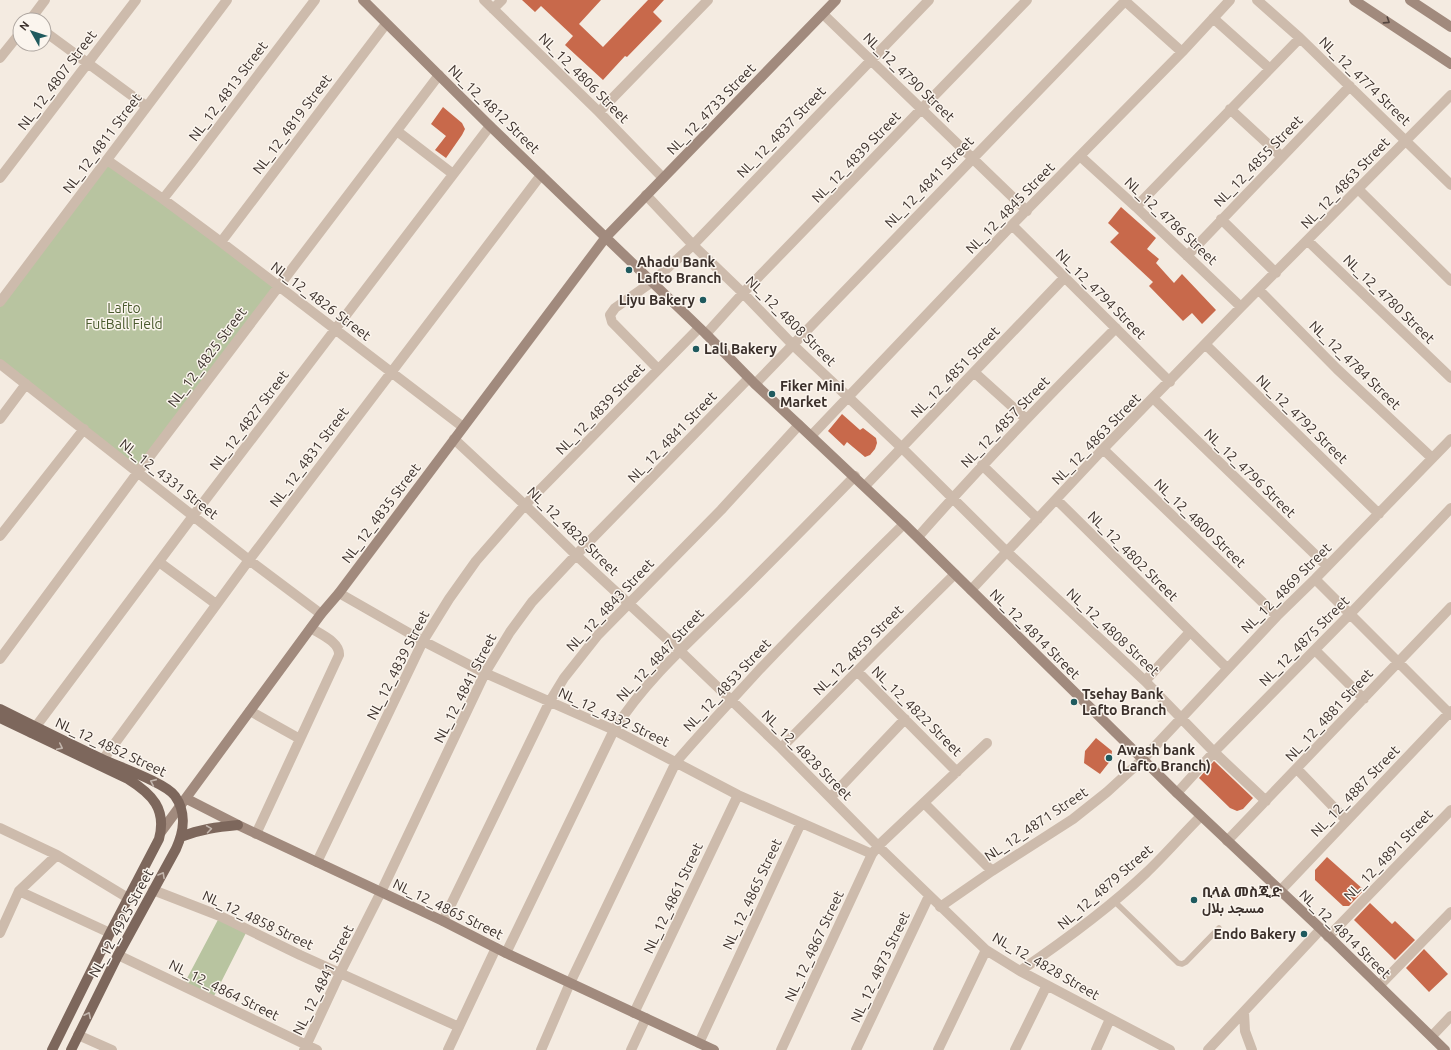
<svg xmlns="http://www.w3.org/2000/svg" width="1451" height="1050" font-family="Ubuntu,Vazirmatn,'Noto Sans Ethiopic',sans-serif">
<rect width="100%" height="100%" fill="#f4ebe1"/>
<path fill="#b8c4a0" d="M 106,162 L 279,286 L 140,473 L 0,360 L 0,303 Z
M 221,914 L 249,927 L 213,998 L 184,984 Z"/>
<path fill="#c8694b" d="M 522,0 L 601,0 L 579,24 L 603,47 L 648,0 L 664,0 L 653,12 L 662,21 L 627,57 L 625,56 L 603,80 L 565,45 L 573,36 L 541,6 L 535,12 Z
M 443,107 L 462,123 L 465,129 L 462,135 L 446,158 L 435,150 L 446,136 L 431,124 Z
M 1121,207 L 1156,238 L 1147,249 L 1159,259 L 1156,263 L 1174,283 L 1182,274 L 1216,310 L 1202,324 L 1192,313 L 1183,321 L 1149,286 L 1153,282 L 1110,242 L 1119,233 L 1108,223 Z
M 842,414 L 860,430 L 863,428 L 876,438 L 877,443 L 875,449 L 870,455 L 865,457 L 847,442 L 844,446 L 828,431 Z
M 1096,738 L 1112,751 L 1111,760 L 1100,774 L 1084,763 L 1085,751 Z
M 1214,761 L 1253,798 L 1243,809 L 1237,811 L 1230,808 L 1199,778 Z
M 1327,857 L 1364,890 L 1349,906 L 1343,906 L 1315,880 L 1315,870 Z
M 1370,903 L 1392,924 L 1395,921 L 1415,940 L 1395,960 L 1354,920 Z
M 1424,949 L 1448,974 L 1429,992 L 1406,968 Z"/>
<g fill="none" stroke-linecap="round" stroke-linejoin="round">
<path stroke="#cdbbac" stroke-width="5.5" d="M 1114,901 L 1178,963 L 1182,964 L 1186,962 L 1219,928"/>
<path stroke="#cdbbac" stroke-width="10" d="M 484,0 L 599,112 L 663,178
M 1124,0 L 1182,52
M 1257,0 L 1300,38 L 1451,185
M 493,9 L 502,0
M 823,14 L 1027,211
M 1213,18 L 1270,69
M 30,20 L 45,0
M 44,31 L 146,106
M 0,58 L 20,33
M 1230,109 L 1281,156
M 599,112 L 708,0
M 397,131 L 453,174
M 1080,156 L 1136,207 L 1241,307
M 107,160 L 163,199 L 221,242 L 463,427
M 0,178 L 136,0
M 1358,189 L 1451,281
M 646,195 L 693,245 L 743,293 L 792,344 L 901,447 L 1007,552 L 1145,681 L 1214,752 L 1266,801
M 163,199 L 192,162 L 315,0
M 1136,207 L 1300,38
M 1221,219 L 1276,273
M 1012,225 L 1170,382
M 1308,241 L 1451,378
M 221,242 L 386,24
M 1187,256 L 1350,86
M 1259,290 L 1337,369 L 1432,458
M 0,302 L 227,0
M 706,334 L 743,293 L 1027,0
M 1206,345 L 1379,514
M 0,364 L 249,560 L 321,614
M 658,369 L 612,322 L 610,315 L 615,308 L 652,282 L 693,245 L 929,0
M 975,373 L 1026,419
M 755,384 L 1125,1
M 1154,399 L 1327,566
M 0,419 L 26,384
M 811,436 L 1012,225 L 1182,52 L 1230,0
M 454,439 L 525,505 L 576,555 L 680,651 L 781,748 L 878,846 L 986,950 L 1020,971 L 1170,1050
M 1103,449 L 1277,616
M 982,465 L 1038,519
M 865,486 L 1064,278
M 1057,500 L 1227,668
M 0,536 L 84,429
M 918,537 C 981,465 1048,396 1116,328
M 159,562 L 216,604
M 1315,579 L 1451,715
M 971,590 L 1103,449 L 1241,307 L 1451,95
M 339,593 L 423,641 L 485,673 L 614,730 L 738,795 L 872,854 L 878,846 L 987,743
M 1315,650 L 1364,699
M 0,659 L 138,472 L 439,75
M 857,671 L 957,772
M 1145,681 L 1190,632
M 250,711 L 300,739
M 31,733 L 193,516 L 490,126
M 781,748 L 877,651 L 955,574
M 99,765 L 249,560 L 541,175
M 1297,769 L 1346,820
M 1177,793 L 1214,752 L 1350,614 L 1451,508
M 831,797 L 905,719
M 924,803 L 992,871
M 0,828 L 57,855 L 128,898
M 256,834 L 339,655 C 340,642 320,634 311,628
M 1227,841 L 1451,607
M 317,862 L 423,641 L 449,599 L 476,561 L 525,505 L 699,328
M 153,890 L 220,916 L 300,955 L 459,1027
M 19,891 L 57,855
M 1280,891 L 1451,711
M 940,907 L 992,871 L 1073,819 L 1107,792 L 1143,759 L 1277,616 L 1315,579 L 1451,439
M 443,921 L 550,701 L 564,678 L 598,635 L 721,510 L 799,425
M 0,933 L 19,891 L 110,933
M 1328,937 L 1451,810
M 506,953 L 614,730 C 645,681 689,642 730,602 C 772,561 813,519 855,476
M 118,955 L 317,1050
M 1020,971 C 1064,941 1107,910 1146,873 C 1165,855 1182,835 1201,816
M 1379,986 L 1451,912
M 1244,1012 L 1245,1031 L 1252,1050
M 634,1013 L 738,795
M 78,1035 L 112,1050
M 1432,1036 L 1451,1016
M 699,1043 L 801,823
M 304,1050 L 340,973 L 381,892 L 485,673 L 510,632 L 532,602 L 576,555 L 749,378
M 448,1050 L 496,948
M 541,1050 L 570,983 L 676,762 C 703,730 732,700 760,669 C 807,620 855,572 904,524
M 631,1050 L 646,1018
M 781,1050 L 872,854
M 856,1050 L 929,896
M 938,1050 L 986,950
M 1015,1050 L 1047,985
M 1096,1050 L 1110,1019
M 1208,1050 L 1321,929"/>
<path stroke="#a18a7d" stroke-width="10" d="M 363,0 L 490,126 L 706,334 L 755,384 L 799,425 L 904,524 L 1177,793 L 1321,929 L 1445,1050
M 1354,0 L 1451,64
M 1410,0 L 1451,27
M 187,799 L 238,825 L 443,921 L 506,953 L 714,1050
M 161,832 L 321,614 L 339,593 L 606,237 L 836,0"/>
<path stroke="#7d675c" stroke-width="10" d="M 0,709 C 34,726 68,743 102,759 C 119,767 166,783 175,796 C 187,813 184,831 176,849 L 118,955 L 71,1050
M 0,718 L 128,779 C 152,794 167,809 159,839 L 110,933 L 52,1050
M 181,837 C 200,829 218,827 238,825"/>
</g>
<defs><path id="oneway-chevron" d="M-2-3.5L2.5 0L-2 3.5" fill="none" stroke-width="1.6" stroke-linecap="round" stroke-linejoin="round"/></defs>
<use stroke="#544640" href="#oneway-chevron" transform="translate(1387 21) rotate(33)"/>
<g stroke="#c2b5ac">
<use href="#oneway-chevron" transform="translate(60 747) rotate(26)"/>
<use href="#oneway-chevron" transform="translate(153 782) rotate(-156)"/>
<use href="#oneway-chevron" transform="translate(209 829) rotate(-8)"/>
<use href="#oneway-chevron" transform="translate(162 875) rotate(-61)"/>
<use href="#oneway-chevron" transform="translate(88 1015) rotate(-64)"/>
</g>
<g fill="#1f5a5e" stroke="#fbf5ee" stroke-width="1.5">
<circle cx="629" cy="270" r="4"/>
<circle cx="703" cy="300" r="4"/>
<circle cx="696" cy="349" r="4"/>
<circle cx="772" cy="394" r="4"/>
<circle cx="1074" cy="702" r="4"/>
<circle cx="1109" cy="758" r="4"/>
<circle cx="1194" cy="900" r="4"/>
<circle cx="1304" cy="934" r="4"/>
</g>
<g text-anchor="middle" stroke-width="3" stroke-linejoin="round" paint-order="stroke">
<g font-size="14" fill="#3b302b" stroke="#fbf5ee">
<text transform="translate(909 77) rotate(44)" y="5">NL_12_4790 Street</text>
<text transform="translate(584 78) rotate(45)" y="5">NL_12_4806 Street</text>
<text transform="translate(57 80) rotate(-53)" y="5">NL_12_4807 Street</text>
<text transform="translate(1365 81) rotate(44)" y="5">NL_12_4774 Street</text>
<text transform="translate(228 91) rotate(-53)" y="5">NL_12_4813 Street</text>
<text transform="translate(494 109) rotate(44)" y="5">NL_12_4812 Street</text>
<text transform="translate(711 109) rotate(-46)" y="5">NL_12_4733 Street</text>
<text transform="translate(292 124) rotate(-53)" y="5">NL_12_4819 Street</text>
<text transform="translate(781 132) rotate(-46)" y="5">NL_12_4837 Street</text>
<text transform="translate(102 143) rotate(-53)" y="5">NL_12_4811 Street</text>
<text transform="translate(856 157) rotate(-46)" y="5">NL_12_4839 Street</text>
<text transform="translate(1258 161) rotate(-46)" y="5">NL_12_4855 Street</text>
<text transform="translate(929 182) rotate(-46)" y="5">NL_12_4841 Street</text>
<text transform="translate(1345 183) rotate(-46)" y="5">NL_12_4863 Street</text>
<text transform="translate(1010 208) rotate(-46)" y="5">NL_12_4845 Street</text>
<text transform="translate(1171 221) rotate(43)" y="5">NL_12_4786 Street</text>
<text transform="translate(1101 294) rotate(45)" y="5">NL_12_4794 Street</text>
<text transform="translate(1389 299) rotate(44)" y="5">NL_12_4780 Street</text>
<text transform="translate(321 301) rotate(37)" y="5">NL_12_4826 Street</text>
<text transform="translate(791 321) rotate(45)" y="5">NL_12_4808 Street</text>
<text transform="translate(207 357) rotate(-53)" y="5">NL_12_4825 Street</text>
<text transform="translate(1355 365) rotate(44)" y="5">NL_12_4784 Street</text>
<text transform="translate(955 372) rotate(-46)" y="5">NL_12_4851 Street</text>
<text transform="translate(600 409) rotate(-46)" y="5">NL_12_4839 Street</text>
<text transform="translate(1302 419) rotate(44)" y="5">NL_12_4792 Street</text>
<text transform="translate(249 420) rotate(-53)" y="5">NL_12_4827 Street</text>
<text transform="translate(1005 422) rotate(-46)" y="5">NL_12_4857 Street</text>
<text transform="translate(672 437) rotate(-46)" y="5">NL_12_4841 Street</text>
<text transform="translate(1096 439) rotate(-46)" y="5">NL_12_4863 Street</text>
<text transform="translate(309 457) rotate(-53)" y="5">NL_12_4831 Street</text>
<text transform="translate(1250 473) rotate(44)" y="5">NL_12_4796 Street</text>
<text transform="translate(169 479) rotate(38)" y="5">NL_12_4331 Street</text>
<text transform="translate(381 513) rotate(-53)" y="5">NL_12_4835 Street</text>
<text transform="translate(1200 523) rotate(44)" y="5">NL_12_4800 Street</text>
<text transform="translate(573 531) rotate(44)" y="5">NL_12_4828 Street</text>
<text transform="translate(1133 556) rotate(45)" y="5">NL_12_4802 Street</text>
<text transform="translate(1286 588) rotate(-45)" y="5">NL_12_4869 Street</text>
<text transform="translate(610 605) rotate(-47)" y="5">NL_12_4843 Street</text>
<text transform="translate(1113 632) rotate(43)" y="5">NL_12_4808 Street</text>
<text transform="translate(1035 634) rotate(45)" y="5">NL_12_4814 Street</text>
<text transform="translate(1304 641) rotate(-45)" y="5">NL_12_4875 Street</text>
<text transform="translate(858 650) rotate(-45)" y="5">NL_12_4859 Street</text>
<text transform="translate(660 655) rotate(-47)" y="5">NL_12_4847 Street</text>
<text transform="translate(398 665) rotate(-63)" y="5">NL_12_4839 Street</text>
<text transform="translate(727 685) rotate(-47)" y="5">NL_12_4853 Street</text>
<text transform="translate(465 688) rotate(-63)" y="5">NL_12_4841 Street</text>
<text transform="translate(917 711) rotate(45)" y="5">NL_12_4822 Street</text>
<text transform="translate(1329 715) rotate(-47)" y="5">NL_12_4881 Street</text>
<text transform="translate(614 717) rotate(25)" y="5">NL_12_4332 Street</text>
<text transform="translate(111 747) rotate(25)" y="5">NL_12_4852 Street</text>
<text transform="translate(807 755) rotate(45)" y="5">NL_12_4828 Street</text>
<text transform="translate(1355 791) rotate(-46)" y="5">NL_12_4887 Street</text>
<text transform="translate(1036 824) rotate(-34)" y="5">NL_12_4871 Street</text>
<text transform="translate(1388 855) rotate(-46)" y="5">NL_12_4891 Street</text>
<text transform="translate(1105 887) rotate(-41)" y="5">NL_12_4879 Street</text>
<text transform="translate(752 894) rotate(-65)" y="5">NL_12_4865 Street</text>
<text transform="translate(673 898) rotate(-65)" y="5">NL_12_4861 Street</text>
<text transform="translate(448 909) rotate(26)" y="5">NL_12_4865 Street</text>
<text transform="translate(258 920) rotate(25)" y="5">NL_12_4858 Street</text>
<text transform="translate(121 923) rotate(-62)" y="5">NL_12_4925 Street</text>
<text transform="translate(1345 934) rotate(44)" y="5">NL_12_4814 Street</text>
<text transform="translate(814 946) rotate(-65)" y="5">NL_12_4867 Street</text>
<text transform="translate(1046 966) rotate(30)" y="5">NL_12_4828 Street</text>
<text transform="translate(880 967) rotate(-65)" y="5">NL_12_4873 Street</text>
<text transform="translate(323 980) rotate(-64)" y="5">NL_12_4841 Street</text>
<text transform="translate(224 990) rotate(26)" y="5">NL_12_4864 Street</text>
</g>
<g font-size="14" font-weight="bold" fill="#3b302b" stroke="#fbf5ee" text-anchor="start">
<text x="637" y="267">Ahadu Bank<tspan x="637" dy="16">Lafto Branch</tspan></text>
<text x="695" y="305" text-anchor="end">Liyu Bakery</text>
<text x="704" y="354">Lali Bakery</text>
<text x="780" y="391">Fiker Mini<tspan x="780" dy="16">Market</tspan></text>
<text x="1082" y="699">Tsehay Bank<tspan x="1082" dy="16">Lafto Branch</tspan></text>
<text x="1117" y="755">Awash bank<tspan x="1117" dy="16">(Lafto Branch)</tspan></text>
<text x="1202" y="897">ቢላል መስጂድ<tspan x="1202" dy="16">مسجد بلال</tspan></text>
<text x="1296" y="939" text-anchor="end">Endo Bakery</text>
</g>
<g font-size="14" fill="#4a5a2e" stroke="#fbf5ee">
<text x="124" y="313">Lafto<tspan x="124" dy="16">FutBall Field</tspan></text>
</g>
</g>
<g transform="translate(32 32) rotate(309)"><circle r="19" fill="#fbf5ee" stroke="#aea6a0"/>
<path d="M0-3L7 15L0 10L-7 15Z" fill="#1f5a5e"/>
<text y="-6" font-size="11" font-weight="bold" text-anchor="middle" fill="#3b302b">N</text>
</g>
</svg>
